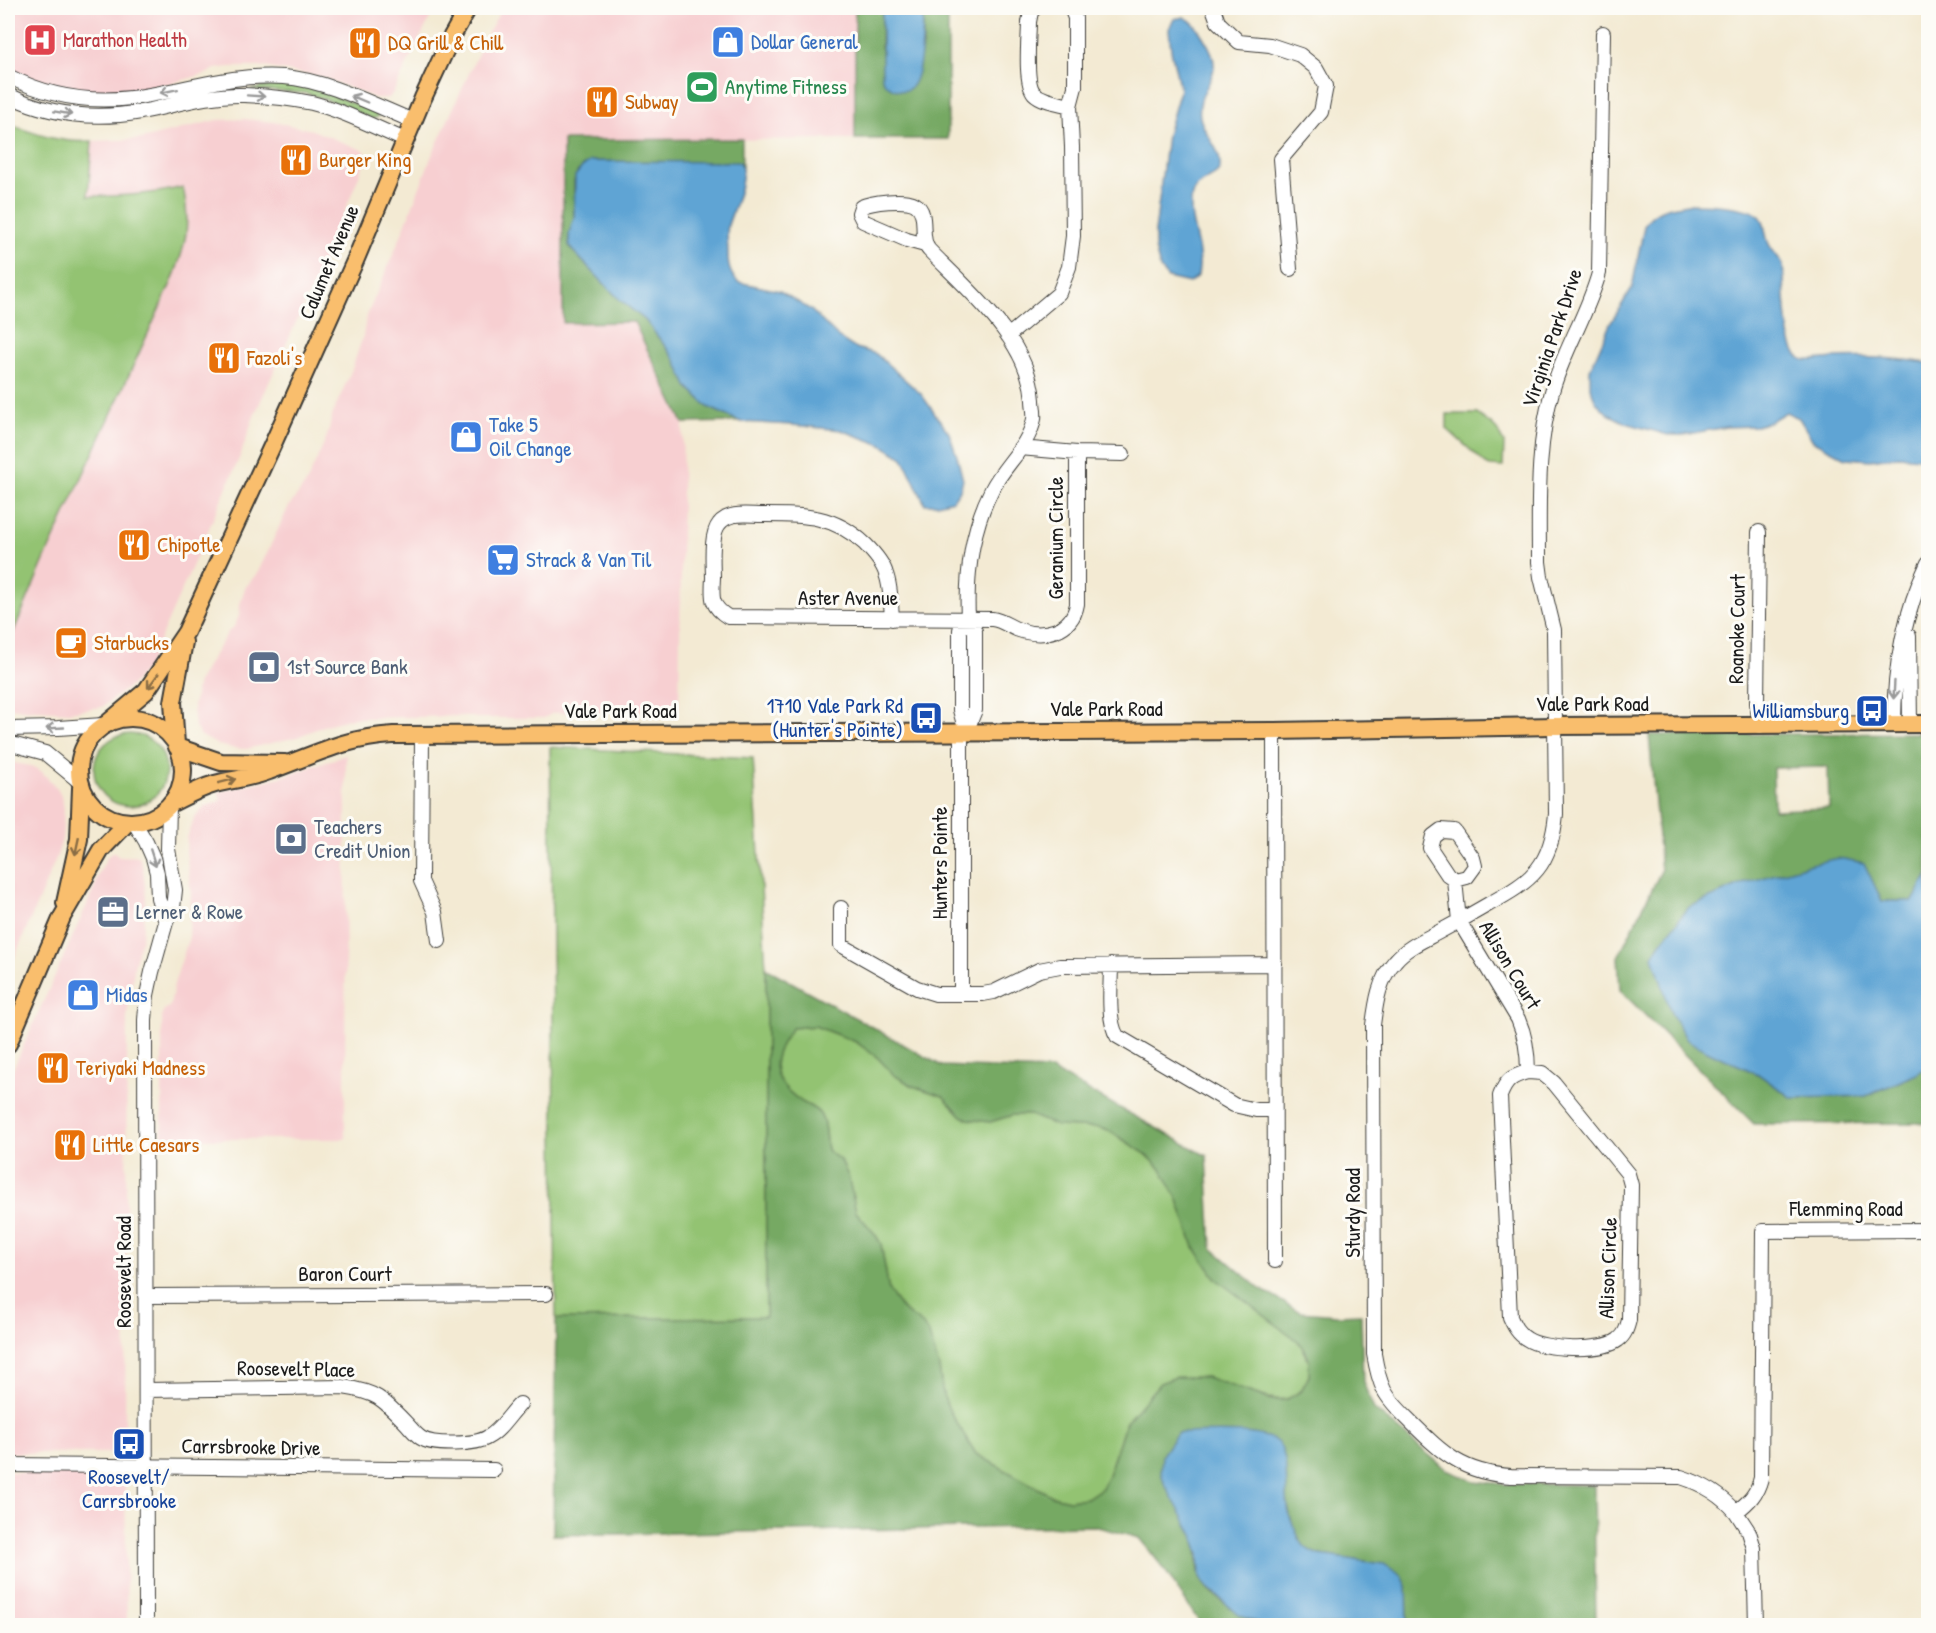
<svg xmlns="http://www.w3.org/2000/svg" width="1936" height="1633" font-family="'Patrick Hand',sans-serif">
<rect width="100%" height="100%" fill="#fdfcf7"/>
<filter id="ink" filterUnits="userSpaceOnUse"><feTurbulence type="fractalNoise" baseFrequency=".0167" numOctaves="2"/><feDisplacementMap in="SourceGraphic" scale="12" xChannelSelector="R" yChannelSelector="G"/><feConvolveMatrix kernelMatrix="1 2 1 2 8 2 1 2 1" color-interpolation-filters="sRGB"/></filter>
<filter id="wash" filterUnits="userSpaceOnUse"><feTurbulence type="fractalNoise" baseFrequency=".008" numOctaves="4" result="noise"/><feDisplacementMap in="SourceGraphic" scale="24" xChannelSelector="R" yChannelSelector="G"/><feGaussianBlur stdDeviation="1.35" result="paint"/><feColorMatrix in="noise" values="0 0 0 0 0 0 0 0 0 0 0 0 0 0 0 0 0 1.4 0 .05"/><feComposite in="paint" operator="in"/></filter>
<g filter="url(#wash)">
<rect width="100%" height="100%" fill="#f3ead3"/>
<path fill="#f7cfd1" d="M 8,8 L 435,8 L 394,91 L 389,98 L 375,98 L 321,77 L 264,67 L 229,67 L 215,69 L 206,74 L 136,92 L 93,94 L 57,89 L 8,70 Z
M 502,8 L 855,8 L 855,139 L 563,141 L 634,322 L 683,423 L 679,710 L 553,713 L 544,718 L 476,718 L 469,716 L 353,718 L 326,725 L 297,737 L 246,749 L 231,748 L 218,745 L 200,735 L 195,727 L 193,706 L 198,681 L 228,632 L 234,627 L 239,616 L 240,604 L 245,588 L 258,572 L 288,508 L 307,482 L 327,436 L 333,413 L 352,369 L 363,336 L 366,318 L 403,231 L 432,155 L 486,36 Z
M 245,119 L 274,122 L 312,130 L 365,151 L 367,156 L 333,240 L 254,416 L 241,454 L 207,533 L 148,666 L 134,683 L 102,707 L 69,712 L 8,708 L 8,642 L 13,633 L 45,558 L 173,279 L 182,253 L 187,231 L 159,193 L 137,196 L 88,196 L 92,141 L 142,139 L 217,120 Z
M 346,755 L 345,1139 L 162,1139 L 162,1016 L 163,1011 L 170,1006 L 174,984 L 189,937 L 191,893 L 186,851 L 187,838 L 194,818 L 204,807 L 221,800 L 218,792 L 281,777 Z
M 8,762 L 31,766 L 41,771 L 57,788 L 62,798 L 64,809 L 62,839 L 57,856 L 8,973 Z
M 113,852 L 119,857 L 139,856 L 143,868 L 146,897 L 142,937 L 135,962 L 127,1017 L 125,1450 L 123,1453 L 8,1453 L 8,1080 L 94,889 L 98,875 L 108,856 Z
M 8,1472 L 125,1474 L 127,1625 L 8,1625 Z"/>
<path fill="#93c372" stroke="#587047" stroke-width="1.5" d="M 278,83 C 313,85 344,100 376,113 L 378,117 L 372,119 L 342,105 L 306,93 L 251,90 Z
M 8,124 C 36,134 62,144 92,141 L 88,196 C 121,196 151,195 183,187 C 191,225 186,244 173,279 L 45,558 L 13,633 L 8,642 Z
M 1447,414 L 1477,414 L 1491,424 L 1497,430 L 1504,443 L 1503,467 L 1490,466 L 1486,464 L 1447,429 Z
M94 770a36 36 0 1 1 72 0a36 36 0 1 1-72 0Z
M 550,747 L 753,758 L 766,968 L 766,1317 L 556,1319 Z
M 815,1026 L 856,1042 L 878,1058 L 894,1075 L 913,1086 L 943,1096 L 962,1116 L 968,1119 L 990,1122 L 1013,1115 L 1030,1115 L 1057,1126 L 1100,1128 L 1111,1132 L 1146,1154 L 1162,1170 L 1178,1200 L 1194,1247 L 1298,1341 C 1306,1352 1314,1367 1307,1380 C 1292,1409 1271,1399 1246,1391 C 1233,1386 1219,1382 1206,1377 L 1126,1422 L 1107,1478 L 1102,1488 L 1087,1498 L 1069,1500 L 1052,1496 L 976,1454 L 950,1412 L 943,1395 L 939,1368 L 922,1324 L 903,1310 L 889,1291 L 881,1244 L 875,1234 L 856,1212 L 848,1176 L 840,1161 L 827,1150 C 825,1139 826,1122 819,1113 C 814,1107 804,1104 799,1100 C 767,1077 770,1058 791,1028 Z"/>
<path fill="#76a964" stroke="#496240" stroke-width="1.5" fill-rule="evenodd" d="M 855,8 L 880,8 L 882,12 L 881,48 L 914,81 L 923,44 L 923,8 L 948,8 L 948,139 L 855,139 Z
M 742,139 L 742,167 L 739,162 L 591,162 L 578,171 L 574,181 L 574,218 L 569,234 L 569,245 L 572,250 L 620,300 L 645,320 L 675,359 L 687,386 L 708,407 L 741,422 L 683,423 L 634,322 L 563,323 L 563,140 Z
M 1928,733 L 1928,875 L 1913,901 L 1881,901 L 1778,874 L 1745,883 L 1689,907 L 1660,944 L 1653,956 L 1707,1051 L 1758,1074 L 1792,1098 L 1866,1096 L 1917,1074 L 1928,1065 L 1928,1123 L 1754,1124 L 1620,990 L 1618,957 L 1661,871 L 1649,735 ZM 1828,767 L 1829,808 L 1774,810 L 1773,768 Z
M 766,968 L 942,1066 L 1051,1070 L 1207,1156 L 1212,1248 L 1260,1289 L 1300,1312 L 1337,1315 L 1361,1314 L 1363,1382 L 1374,1409 L 1447,1470 L 1474,1481 L 1503,1484 L 1594,1485 L 1596,1625 L 1408,1625 L 1407,1586 L 1384,1564 L 1320,1555 C 1314,1553 1307,1551 1303,1546 C 1293,1535 1288,1507 1286,1492 L 1164,1483 C 1174,1500 1186,1518 1194,1536 C 1199,1551 1197,1565 1200,1577 C 1206,1595 1246,1618 1262,1625 L 1201,1625 L 1165,1570 L 1139,1538 L 1094,1526 L 553,1535 L 556,1319 L 766,1317 ZM 815,1026 L 856,1042 L 878,1058 L 894,1075 L 913,1086 L 943,1096 L 962,1116 L 968,1119 L 990,1122 L 1013,1115 L 1030,1115 L 1057,1126 L 1100,1128 L 1111,1132 L 1146,1154 L 1162,1170 L 1178,1200 L 1194,1247 L 1216,1279 L 1298,1341 L 1305,1350 L 1309,1360 L 1309,1376 L 1301,1391 L 1286,1400 L 1272,1400 L 1206,1377 L 1176,1377 L 1160,1383 L 1126,1422 L 1107,1478 L 1102,1488 L 1087,1498 L 1069,1500 L 1052,1496 L 976,1454 L 950,1412 L 943,1395 L 939,1368 L 929,1334 L 922,1324 L 903,1310 L 889,1291 L 881,1244 L 875,1234 L 856,1212 L 848,1176 L 841,1161 L 827,1150 C 825,1139 826,1122 819,1113 C 814,1107 804,1104 799,1100 C 767,1077 770,1057 792,1028 Z"/>
<path fill="#5ea4d4" stroke="#3d6078" stroke-width="1.5" d="M 880,8 L 923,8 C 923,24 923,77 910,88 C 907,91 901,91 897,90 C 890,88 885,85 882,79 L 882,12 Z
M 1184,17 C 1195,22 1199,30 1205,40 C 1230,78 1195,84 1200,117 C 1203,134 1222,149 1220,167 C 1220,178 1196,179 1192,195 C 1188,215 1196,233 1199,253 C 1200,261 1199,269 1198,276 L 1189,283 L 1168,278 L 1160,269 L 1155,248 L 1155,232 L 1167,135 L 1180,90 L 1171,50 L 1169,29 L 1174,19 Z
M 591,161 L 740,162 C 748,178 733,209 728,225 C 726,233 728,244 728,253 C 728,265 729,273 738,282 L 780,291 L 811,310 L 839,338 L 853,347 L 876,354 L 921,394 L 949,433 L 957,456 L 963,480 L 960,490 L 953,500 L 937,504 L 925,504 L 903,458 L 882,445 L 841,430 L 792,425 L 741,422 L 708,407 L 687,386 L 675,359 L 645,320 L 620,300 L 572,250 L 569,245 L 569,234 L 574,218 L 575,176 L 582,167 Z
M 1689,204 C 1704,204 1755,205 1762,219 C 1766,227 1765,238 1770,246 C 1774,253 1779,257 1783,265 C 1785,285 1785,342 1797,355 C 1804,363 1814,360 1823,359 C 1858,356 1894,358 1928,363 L 1928,459 L 1899,456 L 1870,460 L 1846,458 L 1813,441 L 1799,418 L 1786,412 L 1769,422 L 1756,426 L 1726,427 L 1683,435 L 1668,435 L 1626,423 L 1608,414 L 1596,402 L 1590,387 L 1590,370 L 1610,324 L 1632,288 L 1644,226 C 1653,208 1671,207 1689,204 Z
M 1839,858 L 1864,863 L 1882,901 L 1913,901 L 1928,875 L 1928,1065 L 1917,1074 L 1866,1096 L 1792,1098 L 1758,1074 L 1707,1051 L 1687,1040 L 1671,1013 L 1653,956 L 1660,944 L 1689,907 L 1745,883 L 1811,864 Z
M 1177,1433 C 1199,1433 1261,1428 1277,1442 C 1291,1455 1284,1495 1289,1513 C 1290,1519 1293,1525 1296,1531 C 1301,1544 1305,1550 1320,1555 L 1384,1564 L 1402,1576 L 1407,1586 L 1408,1625 L 1262,1625 L 1239,1615 L 1207,1587 L 1200,1578 L 1199,1554 L 1193,1535 L 1164,1483 L 1161,1472 L 1162,1455 Z"/>
</g>
<g filter="url(#ink)">
<g fill="none" stroke-linecap="round" stroke-linejoin="round">
<defs>
<path id="minor" d="M 1035,8 L 1031,12 L 1029,22 C 1029,37 1024,82 1034,93 C 1042,101 1059,103 1070,106
M 1213,8 L 1218,22 L 1239,42 L 1270,45 L 1300,55 L 1316,68 L 1326,86 L 1321,112 L 1281,159 L 1290,269
M 1603,33 L 1599,273 C 1588,313 1565,348 1553,388 C 1536,445 1539,504 1539,562 L 1541,577 L 1554,630 L 1556,814 C 1551,866 1533,880 1489,904 C 1472,914 1454,924 1437,933 C 1422,941 1406,948 1395,961 C 1379,979 1376,1002 1373,1025 L 1374,1354 C 1376,1366 1378,1378 1384,1390 C 1390,1402 1401,1412 1411,1422 C 1443,1454 1463,1473 1511,1476 L 1681,1477 C 1703,1484 1721,1494 1736,1512
M 8,76 C 45,95 88,103 131,98 C 183,91 232,73 284,77 C 326,80 374,105 413,121
M 8,95 C 49,115 95,120 141,112 C 176,105 208,94 244,95 C 267,96 289,98 312,103 C 344,111 374,127 405,140
M 925,245 L 907,240 L 863,221 L 859,213 L 861,207 C 871,202 905,198 915,204 C 930,213 918,238 929,250 C 969,291 1029,340 1033,400 C 1033,406 1035,413 1034,419 C 1029,446 1004,465 992,489 C 972,528 966,575 968,618
M 1008,336 L 1059,293 L 1069,267 L 1073,236 L 1072,147 L 1070,106 L 1075,87 L 1075,18 L 1071,8
M 1020,448 L 1077,453 L 1123,454
M 1759,532 L 1757,703 L 1760,726
M 968,618 L 975,631 L 975,710 L 966,732 L 960,710 L 960,630 Z
M 892,619 C 891,605 891,587 886,574 C 883,563 873,552 865,544 C 833,514 803,515 762,515 C 748,515 729,511 719,524 C 710,535 713,564 713,578 C 712,597 710,606 728,617 L 992,619 C 1002,620 1010,627 1019,630 C 1043,638 1072,632 1077,604 L 1077,453
M 1909,636 L 1910,725
M 1894,725 C 1894,670 1904,613 1928,563
M 8,729 L 58,728 L 103,725
M 1274,731 L 1275,1261
M 422,735 L 421,881 L 435,912 L 439,941
M 8,743 L 45,753 L 79,781
M 134,822 L 146,842 L 153,858 L 157,873 L 158,898 L 166,922
M 1455,880 L 1467,877 L 1475,866 L 1473,858 L 1454,831 L 1441,830 L 1433,836 L 1430,848 L 1448,875 L 1455,880 L 1459,921 L 1518,1019 C 1526,1037 1528,1053 1528,1072
M 841,908 L 841,945 L 917,988 L 936,994 L 983,994 L 994,992 L 1039,970 L 1060,966 L 1275,964
M 1111,965 C 1111,983 1107,1021 1117,1036 L 1234,1105 L 1256,1110 L 1274,1110
M 961,994 L 961,732
M 1528,1072 L 1542,1073 L 1554,1083 L 1628,1174 L 1631,1185 L 1629,1320 C 1627,1328 1625,1335 1618,1340 C 1602,1352 1543,1350 1527,1339 C 1518,1334 1514,1326 1510,1317 L 1500,1096 C 1506,1080 1512,1076 1528,1072 Z
M 145,1296 L 546,1294
M 146,1390 L 343,1387 C 376,1392 382,1398 405,1422 C 410,1427 415,1434 421,1438 C 433,1446 476,1445 488,1437 C 500,1431 510,1414 520,1404
M 8,1465 L 494,1470
M 1055,1625 L 1055,1626
M 146,1626 L 145,1020 L 147,995 L 152,972 L 166,922 L 173,908 L 175,890 L 168,849 L 169,806
M 1756,1626 L 1754,1548 L 1749,1532 L 1736,1512 C 1749,1502 1757,1494 1761,1478 L 1763,1231 L 1928,1230"/>
<path id="major" d="M79 770a52 52 0 1 1 104 0a52 52 0 1 1-104 0Z
M 109,722 L 146,691 L 186,632 L 272,446 L 355,261 L 423,98 L 451,38 L 468,8
M 176,744 L 173,702 L 184,642
M 177,747 L 221,762 L 285,763
M 172,803 C 186,796 200,788 215,784 C 233,779 252,778 269,771 C 314,755 344,738 393,735 L 1274,731 L 1554,726 L 1928,724
M 65,903 L 79,839 L 81,788
M 8,1044 L 62,917 L 101,850 L 128,822"/>
</defs>
<use href="#minor" stroke="#3c3b37" stroke-width="16"/>
<use href="#major" stroke="#3c3b37" stroke-width="20"/>
<use href="#minor" stroke="#fff" stroke-width="14"/>
<use href="#major" stroke="#f9be6d" stroke-width="16"/>
</g>
<defs><path id="oneway-shaft" d="M-6 0H5M1.5-3L5.5 0L1.5 3" fill="none" stroke-width="1.6" stroke-linecap="round" stroke-linejoin="round" transform="scale(1.5)"/></defs>
<g stroke="#999">
<use href="#oneway-shaft" transform="translate(169 91) rotate(168)"/>
<use href="#oneway-shaft" transform="translate(256 96) rotate(4)"/>
<use href="#oneway-shaft" transform="translate(359 99) rotate(-157)"/>
<use href="#oneway-shaft" transform="translate(63 113) rotate(10)"/>
<use href="#oneway-shaft" transform="translate(1894 690) rotate(93)"/>
<use href="#oneway-shaft" transform="translate(55 728) rotate(177)"/>
<use href="#oneway-shaft" transform="translate(153 858) rotate(72)"/>
</g>
<g stroke="#8a6d44">
<use href="#oneway-shaft" transform="translate(153 681) rotate(127)"/>
<use href="#oneway-shaft" transform="translate(227 781) rotate(-14)"/>
<use href="#oneway-shaft" transform="translate(77 846) rotate(102)"/>
</g>
</g>
<defs>
<symbol id="hospital-square" viewBox="-11 -11 22 22"><rect x="-9" y="-9" width="18" height="18" rx="4" fill="#e0444e" stroke="#fdfcf7"/><path d="M-5-5h3v3.5h4V-5h3V5h-3V1.5h-4V5h-3Z" fill="#fff"/></symbol>
<symbol id="shop-square" viewBox="-11 -11 22 22"><rect x="-9" y="-9" width="18" height="18" rx="4" fill="#3f7fe0" stroke="#fdfcf7"/><path d="M-5-2.5h2.3a2.7 3.5 0 0 1 5.4 0H5L5.5 6h-11ZM-1.5-2.5h3a1.5 2.3 0 0 0-3 0Z" fill="#fff"/></symbol>
<symbol id="restaurant-square" viewBox="-11 -11 22 22"><rect x="-9" y="-9" width="18" height="18" rx="4" fill="#e8710a" stroke="#fdfcf7"/><path d="M-5-6h1v4h1v-4h1v4h1v-4h1v5L-1.5 .5V6h-2V.5L-5-1ZM5-6V6H3V1.5H1.5Q1.5-4 5-6Z" fill="#fff"/></symbol>
<symbol id="stadium-square" viewBox="-11 -11 22 22"><rect x="-9" y="-9" width="18" height="18" rx="4" fill="#2e9e5b" stroke="#fdfcf7"/><path d="M0-5a6.5 5 0 1 0 0 10a6.5 5 0 1 0 0-10ZM-3.5-1.8h7v3.6h-7Z" fill="#fff"/></symbol>
<symbol id="supermarket-square" viewBox="-11 -11 22 22"><rect x="-9" y="-9" width="18" height="18" rx="4" fill="#3f7fe0" stroke="#fdfcf7"/><path d="M-6-5.5h2.5l.6 2H6L4.5 2H-2.5L-4.4-4H-6ZM-1.5 3.2a1.3 1.3 0 1 0 .1 0ZM3 3.2a1.3 1.3 0 1 0 .1 0Z" fill="#fff"/></symbol>
<symbol id="cafe-square" viewBox="-11 -11 22 22"><rect x="-9" y="-9" width="18" height="18" rx="4" fill="#e8710a" stroke="#fdfcf7"/><path d="M-5.5-4.5H6V0H3Q3 3.5 0 3.5H-2.5Q-5.5 3.5-5.5 0ZM3-3.2v2h1.7v-2ZM-6 4.5H4V6H-6Z" fill="#fff"/></symbol>
<symbol id="bank-square" viewBox="-11 -11 22 22"><rect x="-9" y="-9" width="18" height="18" rx="4" fill="#5c6f8a" stroke="#fdfcf7"/><path d="M-6-4H6V4H-6ZM0-2.3a2.3 2.3 0 1 0 0 4.6a2.3 2.3 0 1 0 0-4.6Z" fill="#fff"/></symbol>
<symbol id="bus-square" viewBox="-11 -11 22 22"><rect x="-9" y="-9" width="18" height="18" rx="4" fill="#1a4fb4" stroke="#fdfcf7"/><path d="M-5-6H5V4H4V6H2V4H-2V6H-4V4H-5ZM-3.5-4V0h7V-4ZM-3.5 1.2v1.5H-2V1.2ZM2 1.2v1.5H3.5V1.2Z" fill="#fff"/></symbol>
<symbol id="office-square" viewBox="-11 -11 22 22"><rect x="-9" y="-9" width="18" height="18" rx="4" fill="#5c6f8a" stroke="#fdfcf7"/><path d="M-6-3h4V-5.5h4V-3h4V5H-6ZM-1-4.5V-3h2v-1.5ZM-6 0V1H6V0Z" fill="#fff"/></symbol>
</defs>
<g fill-rule="evenodd">
<use href="#hospital-square" x="21" y="21" width="38" height="38"/>
<use href="#shop-square" x="709" y="23" width="38" height="38"/>
<use href="#restaurant-square" x="346" y="24" width="38" height="38"/>
<use href="#stadium-square" x="683" y="68" width="38" height="38"/>
<use href="#restaurant-square" x="583" y="83" width="38" height="38"/>
<use href="#restaurant-square" x="277" y="141" width="38" height="38"/>
<use href="#restaurant-square" x="205" y="339" width="38" height="38"/>
<use href="#shop-square" x="447" y="418" width="38" height="38"/>
<use href="#restaurant-square" x="115" y="526" width="38" height="38"/>
<use href="#supermarket-square" x="484" y="541" width="38" height="38"/>
<use href="#cafe-square" x="52" y="624" width="38" height="38"/>
<use href="#bank-square" x="245" y="648" width="38" height="38"/>
<use href="#bus-square" x="1853" y="692" width="38" height="38"/>
<use href="#bus-square" x="907" y="699" width="38" height="38"/>
<use href="#bank-square" x="272" y="820" width="38" height="38"/>
<use href="#office-square" x="94" y="893" width="38" height="38"/>
<use href="#shop-square" x="64" y="976" width="38" height="38"/>
<use href="#restaurant-square" x="34" y="1049" width="38" height="38"/>
<use href="#restaurant-square" x="51" y="1126" width="38" height="38"/>
<use href="#bus-square" x="110" y="1425" width="38" height="38"/>
</g>
<g text-anchor="middle" stroke-width="6" stroke-linejoin="round" paint-order="stroke">
<g font-size="21" fill="#be3a42" stroke="#fdfcf7" text-anchor="start">
<text x="63" y="47">Marathon Health</text>
</g>
<g font-size="21" fill="#366cbe" stroke="#fdfcf7" text-anchor="start">
<text x="751" y="49">Dollar General</text>
<text x="489" y="432">Take 5<tspan x="489" dy="24">Oil Change</tspan></text>
<text x="526" y="567">Strack &amp; Van Til</text>
<text x="106" y="1002">Midas</text>
</g>
<g font-size="21" fill="#c56008" stroke="#fdfcf7" text-anchor="start">
<text x="388" y="50">DQ Grill &amp; Chill</text>
<text x="625" y="109">Subway</text>
<text x="319" y="167">Burger King</text>
<text x="247" y="365">Fazoli's</text>
<text x="157" y="552">Chipotle</text>
<text x="94" y="650">Starbucks</text>
<text x="76" y="1075">Teriyaki Madness</text>
<text x="93" y="1152">Little Caesars</text>
</g>
<g font-size="21" fill="#27864d" stroke="#fdfcf7" text-anchor="start">
<text x="725" y="94">Anytime Fitness</text>
</g>
<g font-size="21" fill="#1c1c1c" stroke="#fdfcf7">
<text transform="translate(329 262) rotate(-67)" y="7">Calumet Avenue</text>
<text transform="translate(1552 338) rotate(-71)" y="7">Virginia Park Drive</text>
<text transform="translate(1056 538) rotate(-90)" y="7">Geranium Circle</text>
<text x="848" y="605">Aster Avenue</text>
<text transform="translate(1737 629) rotate(-89)" y="7">Roanoke Court</text>
<text x="1592" y="711">Vale Park Road</text>
<text x="1106" y="716">Vale Park Road</text>
<text x="620" y="718">Vale Park Road</text>
<text transform="translate(940 863) rotate(-90)" y="7">Hunters Pointe</text>
<text transform="translate(1510 965) rotate(59)" y="7">Allison Court</text>
<text x="1846" y="1216">Flemming Road</text>
<text transform="translate(1353 1213) rotate(-90)" y="7">Sturdy Road</text>
<text transform="translate(1608 1268) rotate(-88)" y="7">Allison Circle</text>
<text transform="translate(124 1272) rotate(-90)" y="7">Roosevelt Road</text>
<text x="345" y="1281">Baron Court</text>
<text transform="translate(296 1369) rotate(1)" y="7">Roosevelt Place</text>
<text transform="translate(251 1447) rotate(1)" y="7">Carrsbrooke Drive</text>
</g>
<g font-size="21" fill="#4e5e75" stroke="#fdfcf7" text-anchor="start">
<text x="287" y="674">1st Source Bank</text>
<text x="314" y="834">Teachers<tspan x="314" dy="24">Credit Union</tspan></text>
<text x="136" y="919">Lerner &amp; Rowe</text>
</g>
<g font-size="21" fill="#164399" stroke="#fdfcf7" text-anchor="end">
<text x="903" y="713">1710 Vale Park Rd<tspan x="903" dy="24">(Hunter's Pointe)</tspan></text>
<text x="1849" y="718">Williamsburg</text>
<text x="129" y="1484" text-anchor="middle">Roosevelt/<tspan x="129" dy="24">Carrsbrooke</tspan></text>
</g>
</g>
<rect width="1936" height="1633" fill="none" stroke="#fdfcf7" stroke-width="30"/>
</svg>
